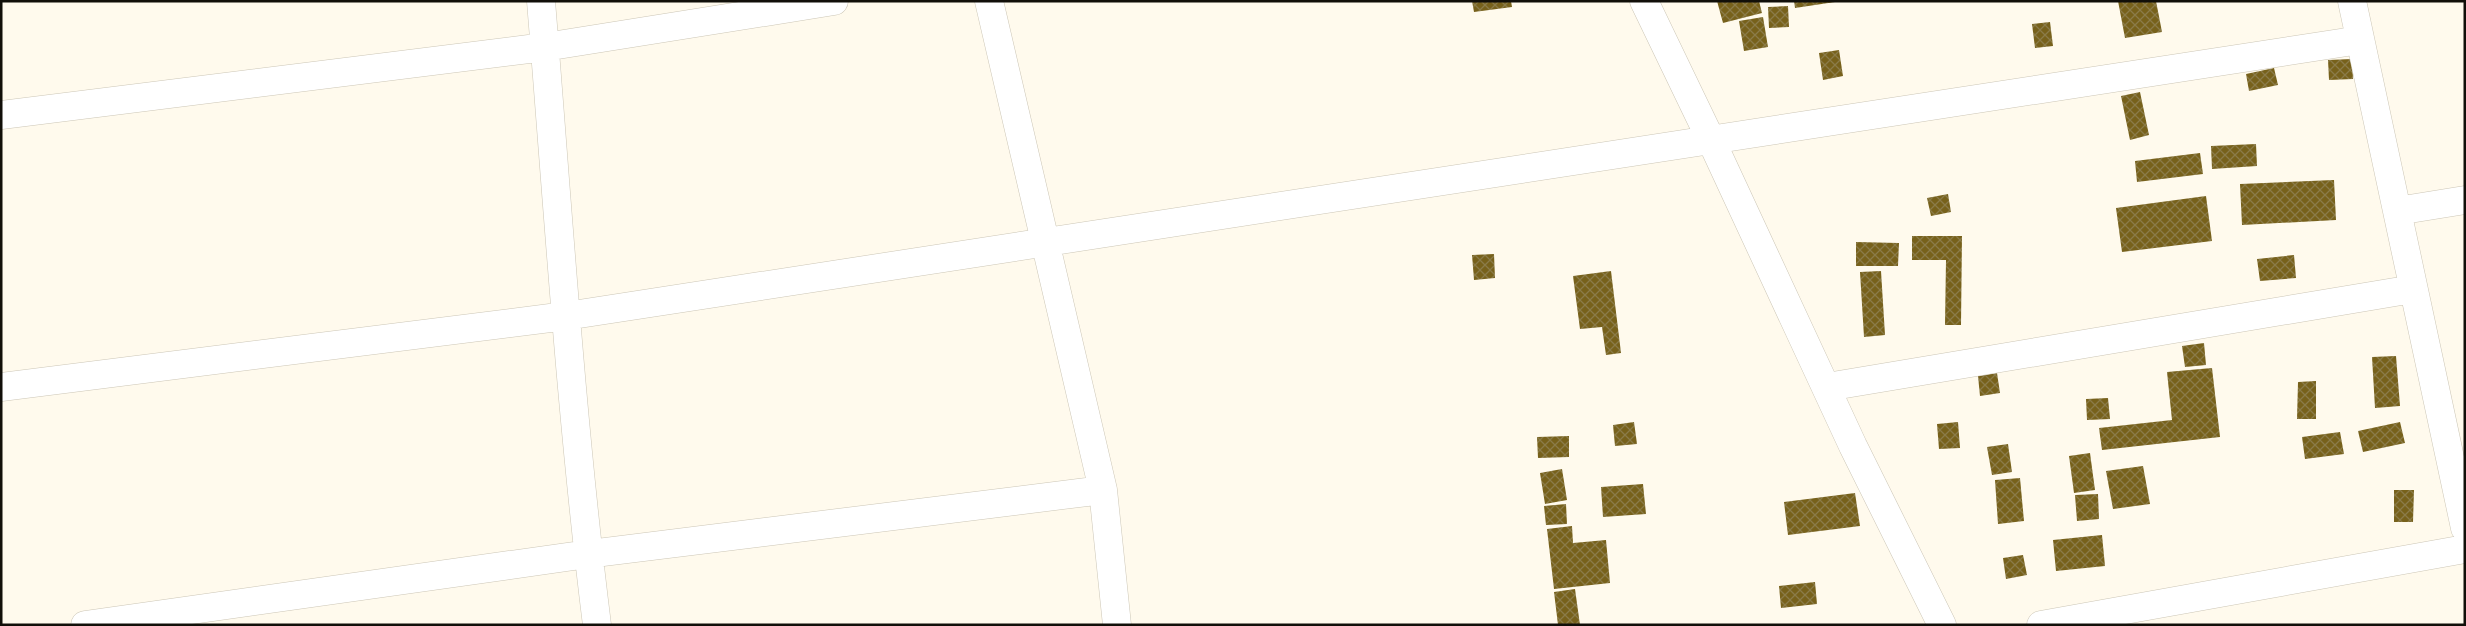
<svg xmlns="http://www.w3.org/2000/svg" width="2466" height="626" font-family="'Archivo Narrow',sans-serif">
<defs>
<pattern id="building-cross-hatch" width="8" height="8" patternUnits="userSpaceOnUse" patternTransform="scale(1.25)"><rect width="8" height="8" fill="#77611b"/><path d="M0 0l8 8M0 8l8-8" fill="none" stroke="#8a7b49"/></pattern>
</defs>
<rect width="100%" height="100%" fill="#fffaed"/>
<path fill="url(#building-cross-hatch)" d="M 1472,1 L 1511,1 L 1512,7 L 1474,12 Z
M 1717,1 L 1759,1 L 1762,13 L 1723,23 Z
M 1794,1 L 1835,1 L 1835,2 L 1795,8 Z
M 2118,1 L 2156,1 L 2162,32 L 2125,38 Z
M 1788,6 L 1789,27 L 1769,28 L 1768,7 Z
M 1763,17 L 1768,47 L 1744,51 L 1739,21 Z
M 2050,22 L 2053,46 L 2035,48 L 2032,24 Z
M 1839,50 L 1843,76 L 1823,80 L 1819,53 Z
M 2352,59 L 2353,79 L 2329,80 L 2328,60 Z
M 2274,68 L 2278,85 L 2249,91 L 2246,74 Z
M 2140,92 L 2149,135 L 2130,140 L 2121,96 Z
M 2256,144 L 2257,166 L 2212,169 L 2211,146 Z
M 2200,153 L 2203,174 L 2137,182 L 2135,161 Z
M 2334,180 L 2336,220 L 2242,225 L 2240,184 Z
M 1948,194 L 1951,212 L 1931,216 L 1927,198 Z
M 2206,196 L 2212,241 L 2122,252 L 2116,208 Z
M 1912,236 L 1962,236 L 1961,325 L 1945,325 L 1946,260 L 1912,260 Z
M 1856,242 L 1899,243 L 1898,266 L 1856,266 Z
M 1494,254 L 1495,278 L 1474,280 L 1472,255 Z
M 2294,255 L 2296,278 L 2260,281 L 2257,259 Z
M 1611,271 L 1621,353 L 1606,355 L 1602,327 L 1580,329 L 1573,276 Z
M 1881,271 L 1885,335 L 1864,337 L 1860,272 Z
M 2204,343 L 2206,365 L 2185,367 L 2182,346 Z
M 2396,356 L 2400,406 L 2375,408 L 2372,357 Z
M 2212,368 L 2220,437 L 2102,450 L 2099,428 L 2172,420 L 2167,372 Z
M 1997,373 L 2000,393 L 1980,396 L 1978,376 Z
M 2316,381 L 2316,419 L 2297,419 L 2298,382 Z
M 2108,398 L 2110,419 L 2087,420 L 2086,399 Z
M 1634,422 L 1637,444 L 1615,446 L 1613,425 Z
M 1958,422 L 1960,448 L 1939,449 L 1937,424 Z
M 2400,422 L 2405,443 L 2363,452 L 2358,431 Z
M 2340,432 L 2344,454 L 2305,459 L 2302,437 Z
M 1569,436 L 1569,457 L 1538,458 L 1537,437 Z
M 2008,444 L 2012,472 L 1992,475 L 1987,447 Z
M 2090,453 L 2095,490 L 2074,493 L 2069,456 Z
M 2143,466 L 2150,504 L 2113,509 L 2106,471 Z
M 1562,469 L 1567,500 L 1545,504 L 1540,473 Z
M 2020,478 L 2024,521 L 1998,524 L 1995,480 Z
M 1643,484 L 1646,514 L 1603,517 L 1601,487 Z
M 2394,490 L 2414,490 L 2413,522 L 2394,522 Z
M 1855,493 L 1860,526 L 1788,535 L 1784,502 Z
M 2098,494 L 2099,519 L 2077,521 L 2075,495 Z
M 1566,504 L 1567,524 L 1546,525 L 1544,506 Z
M 1572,526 L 1573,543 L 1606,540 L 1610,583 L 1554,589 L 1547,529 Z
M 2102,535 L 2105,566 L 2056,571 L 2053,540 Z
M 2023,555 L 2027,575 L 2006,579 L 2003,558 Z
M 1815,582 L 1817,604 L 1781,608 L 1779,586 Z
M 1575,589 L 1580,625 L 1558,625 L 1554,592 Z"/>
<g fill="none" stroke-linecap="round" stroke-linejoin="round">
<defs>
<path id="street" d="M 541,1 C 558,209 571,418 597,625
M 989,1 L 1103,490 L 1117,625
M 1644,1 L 1711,140 L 1853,446 L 1942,625
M 2352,1 L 2465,528
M 1,115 L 545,47 L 834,1
M 2397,211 L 2465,200
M 1,387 L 566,316 L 2360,40
M 1827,387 L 2413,289
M 85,625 L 588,554 L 1103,490
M 2041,625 L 2465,549"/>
</defs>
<use href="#street" stroke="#ccc6b6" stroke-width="29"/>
<use href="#street" stroke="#fff" stroke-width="28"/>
</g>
<rect width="2466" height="626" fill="none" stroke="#110f09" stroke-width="5"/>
</svg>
